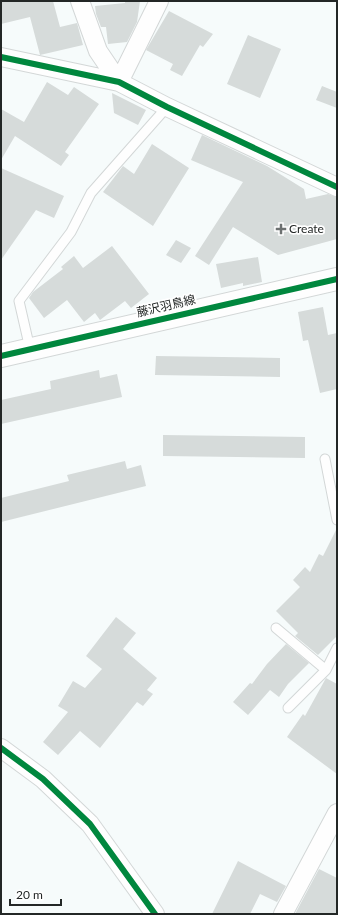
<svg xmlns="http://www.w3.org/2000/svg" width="338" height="915" font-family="Lato,'Noto Sans JP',sans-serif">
<rect width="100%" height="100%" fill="#f6fbfb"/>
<path fill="#d6dbda" d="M 1,1 L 53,1 L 60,27 L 77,23 L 83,45 L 40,55 L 30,17 L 1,24 Z
M 125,1 L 140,1 L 137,22 L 127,42 L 108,44 L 106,27 L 101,27 L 96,14 L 95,6 L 125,3 Z
M 169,11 L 213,34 L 203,47 L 200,45 L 182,76 L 170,70 L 173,64 L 146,50 Z
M 248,35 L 281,49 L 260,98 L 227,84 Z
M 47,82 L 68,95 L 74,87 L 99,104 L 65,152 L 69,155 L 61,166 L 15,136 L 1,160 L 1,109 L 24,122 Z
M 322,86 L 337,92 L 337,108 L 316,100 Z
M 112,93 L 146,110 L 138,125 L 114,113 Z
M 202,135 L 267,166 L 304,189 L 306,199 L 328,194 L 337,197 L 337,239 L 278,255 L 233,227 L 209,265 L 195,256 L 243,182 L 191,160 Z
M 152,144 L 189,168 L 153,226 L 103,192 L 123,166 L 134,174 Z
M 1,168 L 64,196 L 54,218 L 36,210 L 1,260 Z
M 176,240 L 191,248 L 181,263 L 166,255 Z
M 112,246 L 149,294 L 131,308 L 125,301 L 100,320 L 95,313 L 84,322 L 67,300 L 44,318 L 29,298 L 33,292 L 63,269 L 61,267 L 74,256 L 83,268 Z
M 258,257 L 262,282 L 243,286 L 243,283 L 221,288 L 216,264 Z
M 323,307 L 328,335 L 337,333 L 337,389 L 320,393 L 308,340 L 303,341 L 298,312 Z
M 156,356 L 280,358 L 280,377 L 155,375 Z
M 99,370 L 100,378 L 117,374 L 122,397 L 1,424 L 1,400 L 51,389 L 50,381 Z
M 163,435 L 305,437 L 305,458 L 163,456 Z
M 125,461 L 127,469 L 141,465 L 146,486 L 1,522 L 1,498 L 69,481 L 67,475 Z
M 337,528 L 337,636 L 318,655 L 295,636 L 298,633 L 276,611 L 300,587 L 293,580 L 305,567 L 310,572 L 319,554 L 323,556 Z
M 116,617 L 136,633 L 123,649 L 157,678 L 147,690 L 153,694 L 143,706 L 137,702 L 100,748 L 80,731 L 58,755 L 43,742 L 68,712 L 58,706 L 73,681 L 85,688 L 102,669 L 86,656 Z
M 286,644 L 309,663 L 288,684 L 279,697 L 270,690 L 248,715 L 233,702 L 250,683 L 252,684 L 267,664 Z
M 326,678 L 337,684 L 337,774 L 287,737 L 303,714 L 305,716 Z
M 238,861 L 286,886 L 277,902 L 260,894 L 250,914 L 212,914 Z
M 319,869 L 337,878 L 337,914 L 295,914 Z"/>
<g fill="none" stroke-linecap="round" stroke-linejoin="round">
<defs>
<path id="lane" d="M 30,349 L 19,301 L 71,232 L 91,193 L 167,107
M 325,459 L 337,520
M 276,628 L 326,670
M 288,708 L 326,670 L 337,648"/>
<path id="street" d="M 80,1 L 98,51 L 119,82
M 1,57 L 119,82 L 167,107 L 337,187
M 119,82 L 159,1
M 1,748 L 43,779 L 90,824 L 155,914
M 283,914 L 337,813"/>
<path id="secondary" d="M 1,356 L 337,279"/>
</defs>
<use href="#lane" stroke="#d3d7d7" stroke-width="11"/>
<use href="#street" stroke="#d3d7d7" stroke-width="20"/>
<use href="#secondary" stroke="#d3d7d7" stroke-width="24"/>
<use href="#lane" stroke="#fefefe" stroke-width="9"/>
<use href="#street" stroke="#fefefe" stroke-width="18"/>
<use href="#secondary" stroke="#fefefe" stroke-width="22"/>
<defs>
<path id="cycleway" d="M 1,57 L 119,82 L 167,107 L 337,187
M 1,356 L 337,279
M 1,748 L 43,779 L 90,824 L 155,914"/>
</defs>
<use href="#cycleway" stroke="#fff" stroke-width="8"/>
<use href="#cycleway" stroke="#00873e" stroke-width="6"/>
</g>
<path fill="#6d7171" stroke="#fff" stroke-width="1.5" d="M279 223h4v4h4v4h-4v4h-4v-4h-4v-4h4z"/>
<g text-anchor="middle" stroke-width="3.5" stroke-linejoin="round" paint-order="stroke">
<g font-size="12" fill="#232726" stroke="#fff" text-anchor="start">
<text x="289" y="233">Create</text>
</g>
<g font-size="12" fill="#232726" stroke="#fff">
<text transform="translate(166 306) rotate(-13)" y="4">藤沢羽鳥線</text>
</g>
</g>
<rect width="338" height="915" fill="none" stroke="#232726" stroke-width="4"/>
<path d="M10 899v6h51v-6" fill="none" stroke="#232726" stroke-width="2"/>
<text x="16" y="899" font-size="12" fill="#232726" stroke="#ffffff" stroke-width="3" paint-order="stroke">20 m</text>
</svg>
